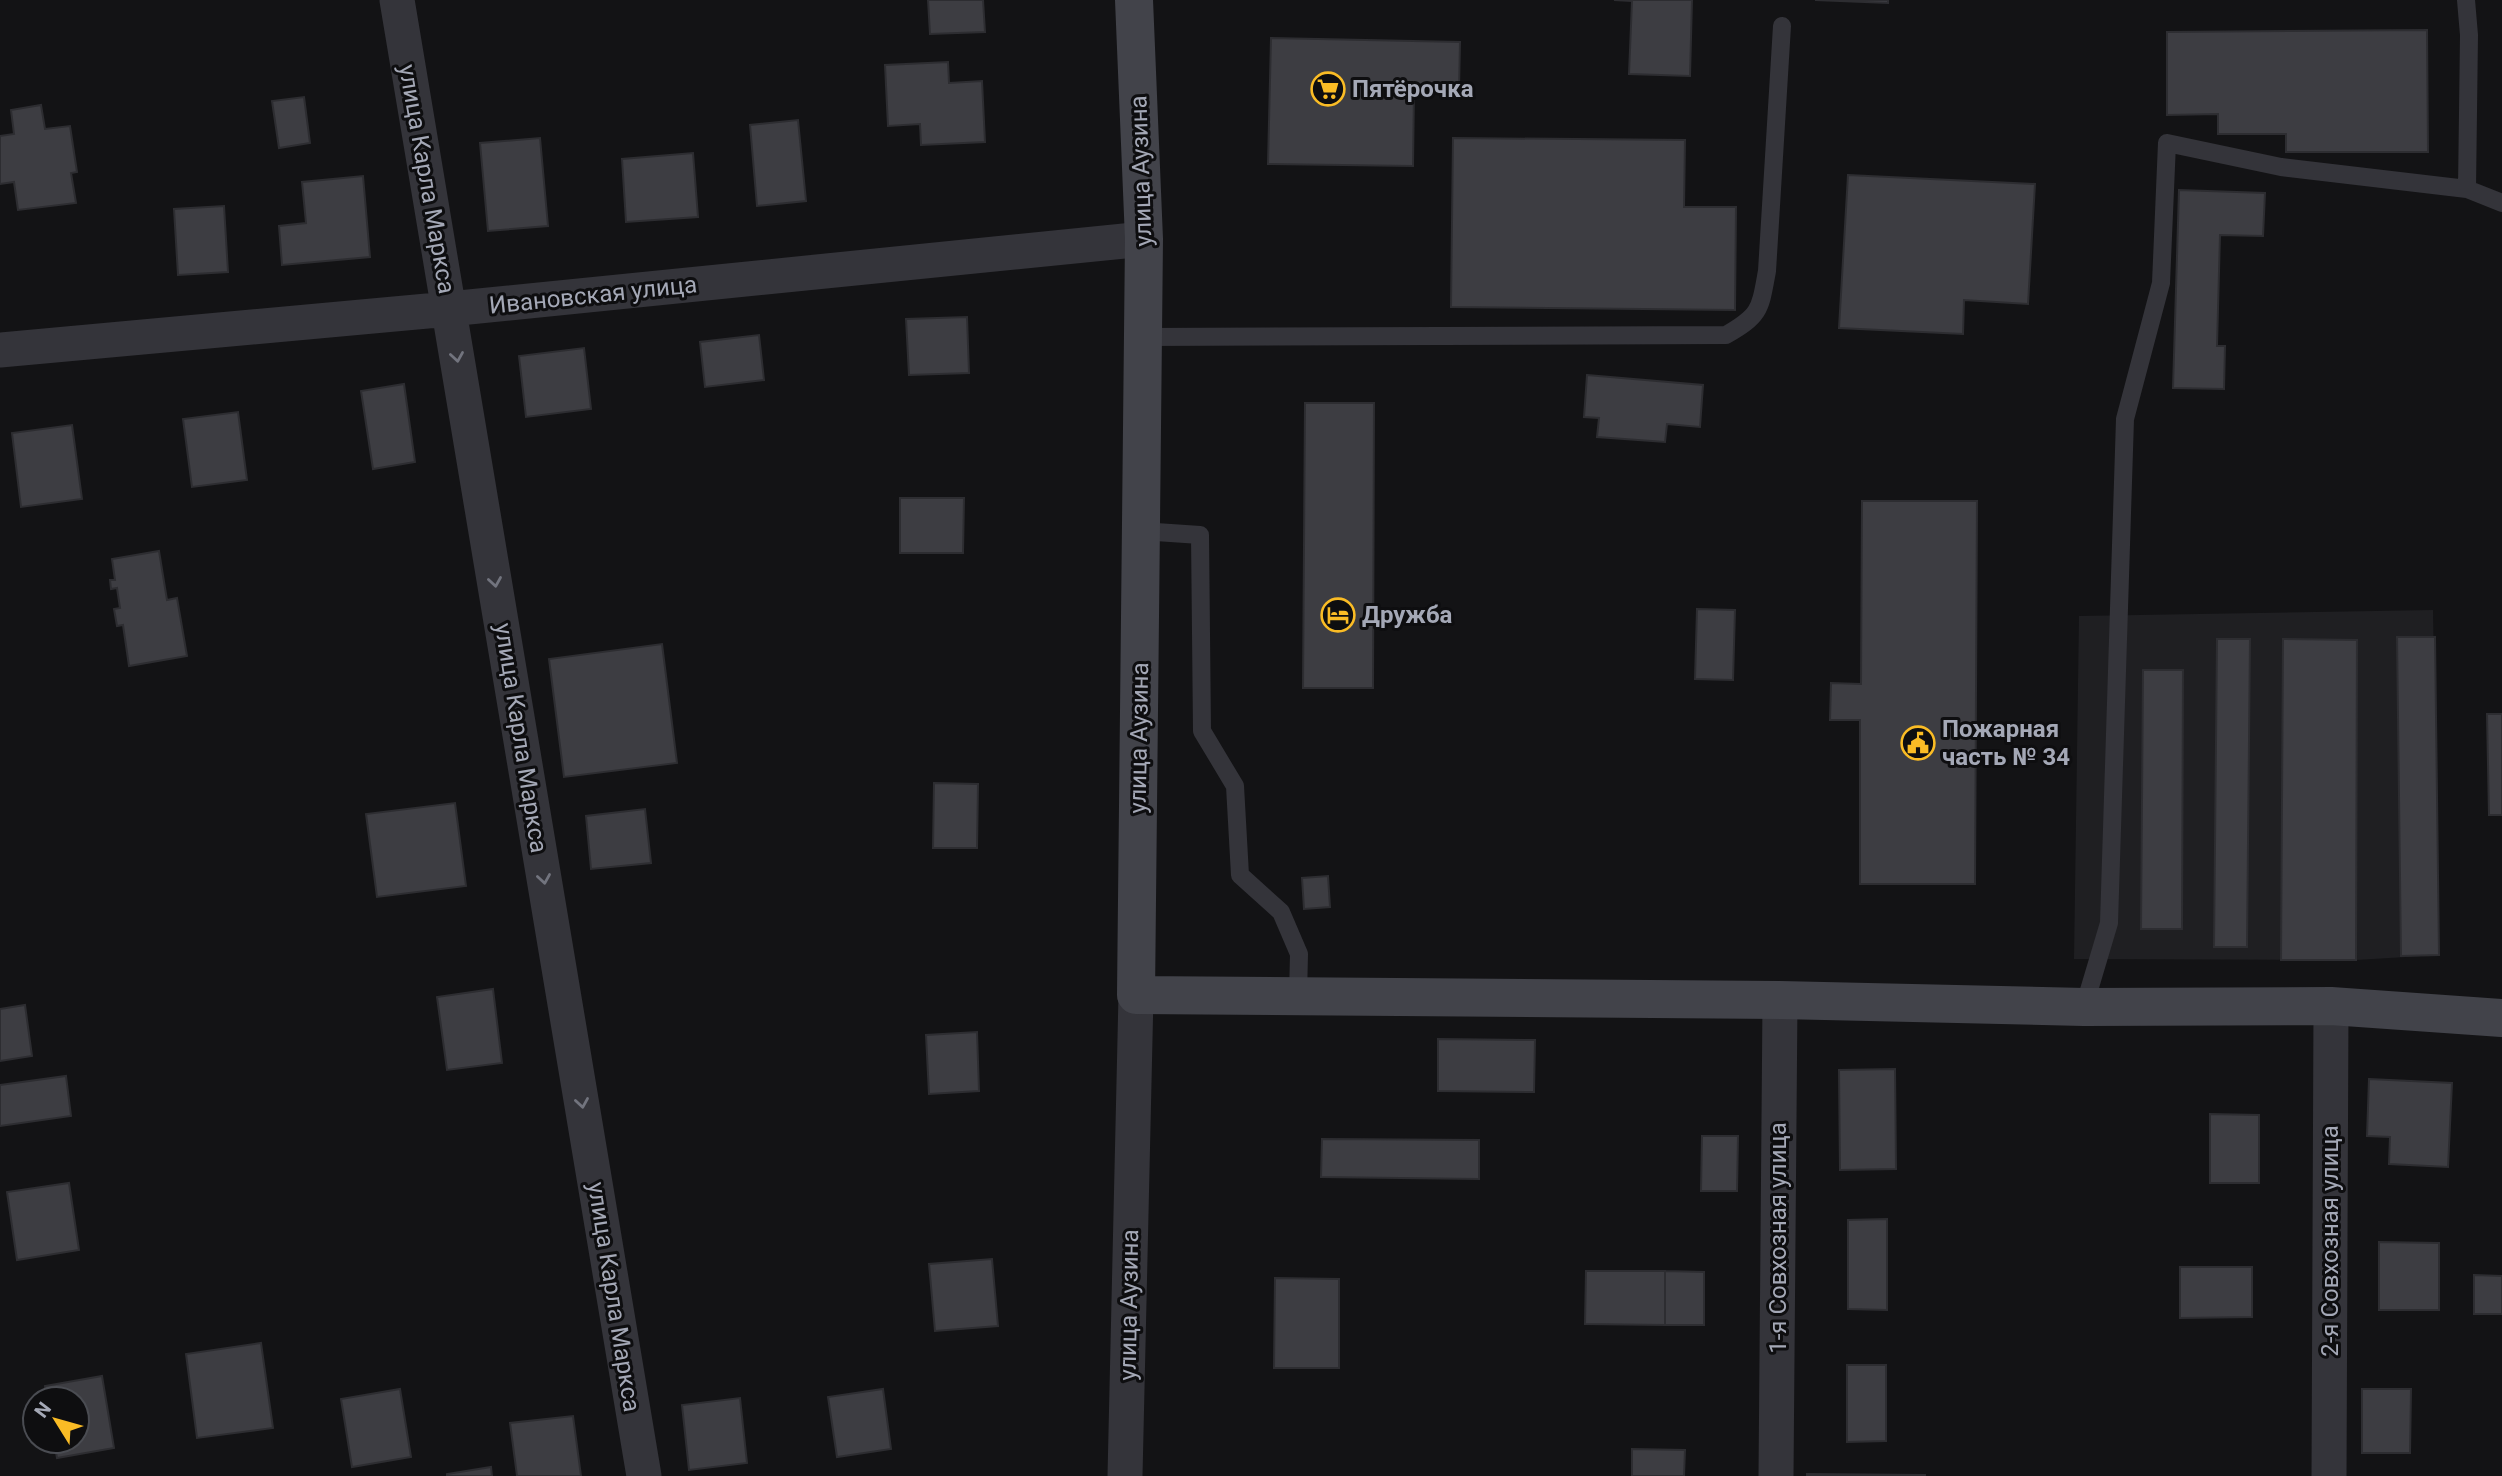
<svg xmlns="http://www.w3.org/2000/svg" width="2502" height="1476" font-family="Roboto,sans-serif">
<rect width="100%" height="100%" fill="#131315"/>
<path fill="#1f1f22" d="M 2433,610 L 2439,955 L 2356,960 L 2074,959 L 2079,616 Z"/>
<path fill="#3d3d42" stroke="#2d2d31" stroke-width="2" d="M 928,0 L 983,0 L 985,32 L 930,34 Z
M 1614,0 L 1692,0 L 1690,76 L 1629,74 L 1632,1 Z
M 1815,0 L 1888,0 L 1888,3 Z
M 2427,30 L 2428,152 L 2286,152 L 2286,134 L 2218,134 L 2218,114 L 2167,115 L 2167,32 Z
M 1271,38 L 1460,42 L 1459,90 L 1414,89 L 1413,166 L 1268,164 Z
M 948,62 L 949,83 L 982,81 L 985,142 L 921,145 L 920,124 L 888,126 L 885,65 Z
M 304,97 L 310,143 L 279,148 L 272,101 Z
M 41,105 L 45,129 L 70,126 L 77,172 L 71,173 L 76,203 L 18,210 L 14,182 L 0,184 L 0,136 L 14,134 L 11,110 Z
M 798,120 L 806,201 L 757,206 L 750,125 Z
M 540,138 L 548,226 L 488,231 L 480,143 Z
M 1453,138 L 1685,140 L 1684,207 L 1736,207 L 1735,310 L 1451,307 Z
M 693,153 L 698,217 L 626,222 L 622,159 Z
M 1848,175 L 2035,184 L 2028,304 L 1964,300 L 1963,334 L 1839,328 Z
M 363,176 L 370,257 L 282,265 L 279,226 L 306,223 L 302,182 Z
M 2179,190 L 2265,193 L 2263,236 L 2220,235 L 2217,346 L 2225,346 L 2224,389 L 2173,388 Z
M 224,206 L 228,272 L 178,275 L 174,209 Z
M 967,317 L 969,373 L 909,375 L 906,319 Z
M 759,335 L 764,380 L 705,387 L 700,342 Z
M 584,348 L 591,409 L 526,417 L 519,356 Z
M 1587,375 L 1703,385 L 1700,427 L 1667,424 L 1665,442 L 1597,437 L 1599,418 L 1584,417 Z
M 404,384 L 415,462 L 373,469 L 361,391 Z
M 1305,403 L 1374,403 L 1373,688 L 1303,688 Z
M 238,412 L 247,480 L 192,487 L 183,419 Z
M 72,425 L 82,499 L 21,507 L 12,433 Z
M 900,498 L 964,498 L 963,553 L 900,553 Z
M 1862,501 L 1977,501 L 1975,884 L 1860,884 L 1860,720 L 1830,720 L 1831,683 L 1861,684 Z
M 159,551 L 167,600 L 177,598 L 187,656 L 129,666 L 123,625 L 117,626 L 114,609 L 120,608 L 117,588 L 111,589 L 110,580 L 115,580 L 112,559 Z
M 1697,609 L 1735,610 L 1733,680 L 1695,679 Z
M 2397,637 L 2435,637 L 2439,955 L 2401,956 Z
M 2217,639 L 2250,639 L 2247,947 L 2214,947 Z
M 2283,639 L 2357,640 L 2356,960 L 2281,960 Z
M 662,644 L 677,763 L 564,777 L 549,659 Z
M 2143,670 L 2183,670 L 2182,929 L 2141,929 Z
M 2487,714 L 2502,714 L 2502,815 L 2489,815 Z
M 934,783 L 978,784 L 977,848 L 933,848 Z
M 455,803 L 466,886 L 377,897 L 366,814 Z
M 645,809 L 651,863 L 591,869 L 586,816 Z
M 1328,876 L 1330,907 L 1304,909 L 1302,878 Z
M 493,989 L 502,1063 L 447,1070 L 437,997 Z
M 25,1005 L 32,1056 L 0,1061 L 0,1009 Z
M 977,1032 L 979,1091 L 929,1094 L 926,1035 Z
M 1438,1039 L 1535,1040 L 1534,1092 L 1438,1091 Z
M 1895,1069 L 1896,1169 L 1840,1170 L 1839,1070 Z
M 66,1076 L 71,1116 L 0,1126 L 0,1085 Z
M 2369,1079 L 2452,1083 L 2448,1167 L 2389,1164 L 2390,1137 L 2367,1136 Z
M 2210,1114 L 2259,1115 L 2259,1183 L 2210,1183 Z
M 1702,1136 L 1738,1136 L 1737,1191 L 1701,1191 Z
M 1322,1139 L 1479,1140 L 1479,1179 L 1321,1177 Z
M 69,1183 L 79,1250 L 17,1260 L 7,1192 Z
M 1887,1219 L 1887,1310 L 1848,1309 L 1848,1220 Z
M 2379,1242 L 2439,1243 L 2439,1310 L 2379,1310 Z
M 992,1259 L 998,1326 L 935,1331 L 929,1264 Z
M 2180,1267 L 2252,1267 L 2252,1317 L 2180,1318 Z
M 1586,1271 L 1665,1271 L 1665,1325 L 1585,1324 Z
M 1665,1271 L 1704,1272 L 1704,1325 L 1665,1325 Z
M 2474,1275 L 2502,1276 L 2502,1314 L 2474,1314 Z
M 1275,1278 L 1339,1279 L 1339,1368 L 1274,1368 Z
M 261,1343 L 273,1428 L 197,1438 L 186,1354 Z
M 1847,1365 L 1886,1365 L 1886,1441 L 1847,1442 Z
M 102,1376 L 114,1448 L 57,1458 L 54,1441 L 77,1441 L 77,1399 L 47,1399 L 45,1386 Z
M 400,1389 L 411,1457 L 352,1467 L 341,1399 Z
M 883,1389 L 891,1449 L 837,1457 L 828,1397 Z
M 2362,1389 L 2411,1389 L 2410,1453 L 2362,1453 Z
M 740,1398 L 747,1463 L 689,1470 L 682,1405 Z
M 573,1416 L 581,1476 L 517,1476 L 510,1423 Z
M 1632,1449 L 1685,1450 L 1684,1476 L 1632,1476 Z
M 491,1467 L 492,1476 L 447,1476 L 447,1474 Z
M 1807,1474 L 1925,1475 L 1925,1476 L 1807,1476 Z"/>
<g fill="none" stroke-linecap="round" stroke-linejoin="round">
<path stroke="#34343a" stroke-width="18" d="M 2466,0 L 2469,35 L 2467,189
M 1144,337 L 1726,335 C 1761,315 1760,309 1767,271 L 1782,26
M 1141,531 L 1200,535 L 1202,731 L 1235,786 L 1240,875 L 1281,912 L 1299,954 L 1298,996
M 2084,1007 L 2109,923 L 2125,419 L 2161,283 L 2167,143 L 2281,167 L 2467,189 L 2502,203"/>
<path stroke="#34343a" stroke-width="35" d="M 397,0 L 644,1476
M 0,350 L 449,309 L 1144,239
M 1125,1476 L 1136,995
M 1776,1476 L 1780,1000
M 2329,1476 L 2331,1006"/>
<path stroke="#42434a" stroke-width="38" d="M 1134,0 L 1144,239 L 1136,995 L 1780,1000 L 2084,1007 L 2331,1006 L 2502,1018"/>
</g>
<defs><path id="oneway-chevron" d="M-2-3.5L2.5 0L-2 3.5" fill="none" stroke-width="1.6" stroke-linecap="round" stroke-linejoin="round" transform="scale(1.75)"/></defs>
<g stroke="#72747e">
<use href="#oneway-chevron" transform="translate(457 357) rotate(81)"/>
<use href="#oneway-chevron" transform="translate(495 582) rotate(81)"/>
<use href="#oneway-chevron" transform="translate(544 879) rotate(81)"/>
<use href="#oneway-chevron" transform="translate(582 1103) rotate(81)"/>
</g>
<defs>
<symbol id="supermarket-ring" viewBox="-11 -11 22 22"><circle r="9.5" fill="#0e0e10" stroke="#fabc25" stroke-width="1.5"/><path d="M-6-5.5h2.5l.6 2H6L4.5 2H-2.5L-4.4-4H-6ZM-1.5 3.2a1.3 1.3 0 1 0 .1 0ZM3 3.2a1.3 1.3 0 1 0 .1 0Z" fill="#fabc25"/></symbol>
<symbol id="hotel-ring" viewBox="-11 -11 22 22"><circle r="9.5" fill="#0e0e10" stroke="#fabc25" stroke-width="1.5"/><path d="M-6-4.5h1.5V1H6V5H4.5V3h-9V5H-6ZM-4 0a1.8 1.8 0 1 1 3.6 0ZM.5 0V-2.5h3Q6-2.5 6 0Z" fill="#fabc25"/></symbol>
<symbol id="civic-ring" viewBox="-11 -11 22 22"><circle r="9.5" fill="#0e0e10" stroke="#fabc25" stroke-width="1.5"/><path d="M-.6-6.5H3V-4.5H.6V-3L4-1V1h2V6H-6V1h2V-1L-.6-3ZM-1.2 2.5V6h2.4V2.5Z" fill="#fabc25"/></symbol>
</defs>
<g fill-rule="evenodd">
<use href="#supermarket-ring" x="1309" y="70" width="38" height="38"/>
<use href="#hotel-ring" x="1319" y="596" width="38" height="38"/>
<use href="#civic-ring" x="1899" y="724" width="38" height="38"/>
</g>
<g text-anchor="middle" stroke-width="6" stroke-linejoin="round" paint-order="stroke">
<g font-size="24" font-weight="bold" fill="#a4a8b6" stroke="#0e0e10" text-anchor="start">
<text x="1352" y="97">Пятёрочка</text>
<text x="1362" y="623">Дружба</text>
<text x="1942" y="737">Пожарная<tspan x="1942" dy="28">часть № 34</tspan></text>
</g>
<g font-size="24" fill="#a4a8b6" stroke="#0e0e10">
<text transform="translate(1141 171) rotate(-92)" y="8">улица Аузина</text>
<text transform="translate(427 179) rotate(80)" y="8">улица Карла Маркса</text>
<text transform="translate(593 295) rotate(-6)" y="8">Ивановская улица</text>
<text transform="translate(521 738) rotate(81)" y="8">улица Карла Маркса</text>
<text transform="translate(1139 738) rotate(-89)" y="8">улица Аузина</text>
<text transform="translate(1778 1238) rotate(-90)" y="8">1-я Совхозная улица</text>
<text transform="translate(2330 1241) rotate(-90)" y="8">2-я Совхозная улица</text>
<text transform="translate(614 1297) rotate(81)" y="8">улица Карла Маркса</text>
<text transform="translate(1129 1305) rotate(-89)" y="8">улица Аузина</text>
</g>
</g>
<g transform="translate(56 1420) rotate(307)"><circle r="33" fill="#0e0e10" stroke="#4a4c52" stroke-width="2"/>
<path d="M0-5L12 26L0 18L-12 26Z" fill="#fabc25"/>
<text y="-10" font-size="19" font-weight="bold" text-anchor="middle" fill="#a4a8b6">N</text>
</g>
</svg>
